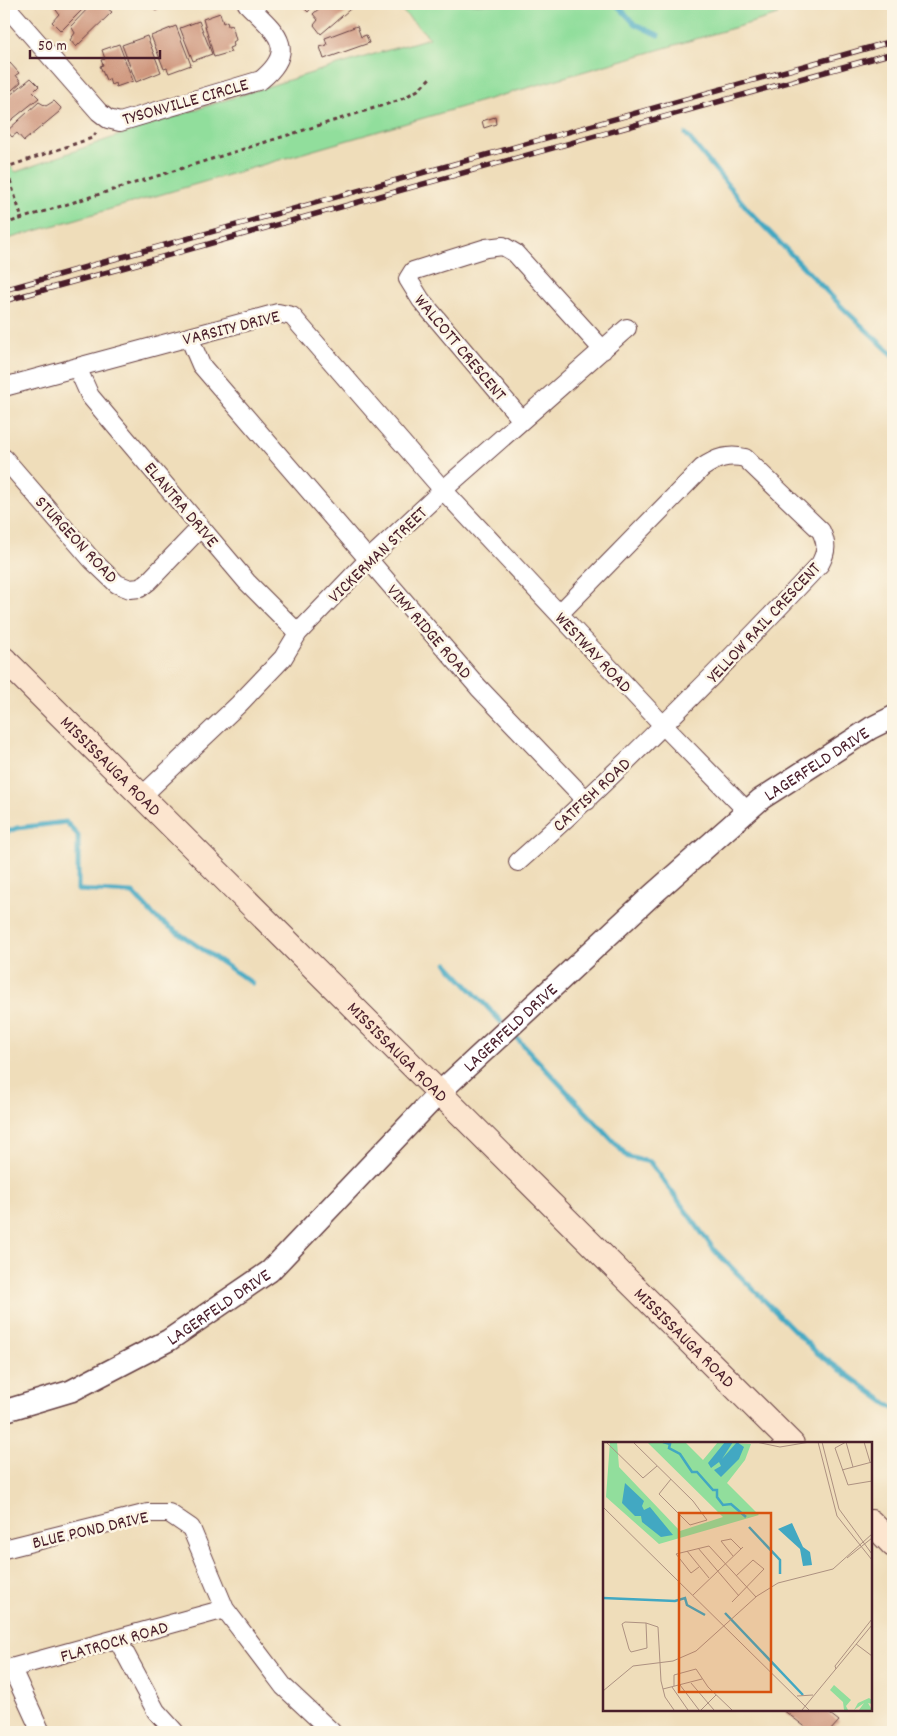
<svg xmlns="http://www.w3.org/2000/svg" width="897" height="1736" font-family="Dekko,sans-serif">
<rect width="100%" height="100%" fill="#fcf5e5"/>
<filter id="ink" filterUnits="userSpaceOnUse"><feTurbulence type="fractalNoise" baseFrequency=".02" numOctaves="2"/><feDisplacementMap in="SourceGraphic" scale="10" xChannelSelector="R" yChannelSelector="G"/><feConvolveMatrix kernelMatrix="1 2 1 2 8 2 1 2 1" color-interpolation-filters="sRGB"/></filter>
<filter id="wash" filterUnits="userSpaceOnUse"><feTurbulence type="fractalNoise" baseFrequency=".0096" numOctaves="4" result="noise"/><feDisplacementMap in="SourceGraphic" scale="20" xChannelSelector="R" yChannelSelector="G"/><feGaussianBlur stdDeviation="1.12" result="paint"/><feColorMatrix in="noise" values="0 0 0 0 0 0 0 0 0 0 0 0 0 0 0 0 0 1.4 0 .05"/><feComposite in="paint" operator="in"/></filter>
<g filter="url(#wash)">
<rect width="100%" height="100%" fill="#efddba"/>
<path fill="#91de9c" stroke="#6e7e64" d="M 395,4 L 767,4 L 778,15 L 4,240 L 4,160 L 16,172 C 152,122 290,78 430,38 Z"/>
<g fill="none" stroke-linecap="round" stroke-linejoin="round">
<path stroke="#42a8c2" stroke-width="5" d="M 616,4 L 635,24 L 658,35
M 686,134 L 750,212 L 843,308 L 893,355
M 4,833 L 17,828 L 66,822 L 78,835 L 78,890 L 133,893 L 155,917 L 252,983
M 447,964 L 505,1026
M 511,1032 L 628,1157 L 650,1162 L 715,1251 L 816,1352 L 893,1408"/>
</g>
<g id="blocks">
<path fill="#cf977e" d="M 57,4 L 88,4 L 61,31 L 52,22 L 59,14 L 54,7 Z
M 92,4 L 102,4 L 112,12 L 76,47 L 70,40 L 75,33 L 71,26 Z
M 148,4 L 162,4 L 156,11 Z
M 300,4 L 315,4 L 308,12 Z
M 324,4 L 356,4 L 321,34 L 314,25 L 318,20 L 313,14 Z
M 220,13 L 223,23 L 227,21 L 228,26 L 232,25 L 236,40 L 233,42 L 234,46 L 229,48 L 231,52 L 214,57 L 203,19 Z
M 199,21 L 212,54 L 193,61 L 180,28 Z
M 176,26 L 191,65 L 169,73 L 167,68 L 164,69 L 151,36 Z
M 357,26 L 361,37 L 366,35 L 369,43 L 324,59 L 320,47 L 327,45 L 325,38 Z
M 147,36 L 161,72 L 136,82 L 122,45 Z
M 119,44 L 133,81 L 116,87 L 115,83 L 111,85 L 109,79 L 106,80 L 100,66 L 103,65 L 101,60 L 105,59 L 102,50 Z
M 10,63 L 19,73 L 16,75 L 21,82 L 4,97 L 4,68 Z
M 31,78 L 39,86 L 33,92 L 39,98 L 4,126 L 4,100 Z
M 54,101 L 61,108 L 59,112 L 24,141 L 17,133 L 12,137 L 7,131 L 39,102 L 46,106 Z
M 495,117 L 496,124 L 484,128 L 482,121 Z
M 783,1710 L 825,1710 L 839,1721 L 829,1732 L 812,1732 Z"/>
</g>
</g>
<g filter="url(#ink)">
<use href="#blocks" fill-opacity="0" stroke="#633c40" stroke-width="1"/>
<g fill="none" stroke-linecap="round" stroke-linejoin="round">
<defs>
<path id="minor" d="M 4,4 L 99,112 L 108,119 L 120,122 L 261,80 C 300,48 274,31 247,4
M 189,337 L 201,365 L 479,688 L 587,801
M 77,367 L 90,396 L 247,582 L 298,633
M 4,387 L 278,313 L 292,316 L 443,490 L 663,725 L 747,811
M 522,420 L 421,300 L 408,279 L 413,271 L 486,248 L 503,246 L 515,253 L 603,350
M 4,458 L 92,560 L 117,584 L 130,589 L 140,588 L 149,581 L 201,527
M 143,795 L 239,704 L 283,658 L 298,633 L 369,559 L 443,490 L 627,328
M 518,862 C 624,768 723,667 820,564 C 827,551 827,544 821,531 L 745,458 C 728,454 716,458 702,468 L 559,614
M 4,1549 L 148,1513 L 169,1513 L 191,1528 L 225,1609 L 284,1687 L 332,1732
M 118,1640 L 156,1711 L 175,1732
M 12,1669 L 41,1732
M 4,1670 L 225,1609"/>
<g id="tertiary">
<path id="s1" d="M 4,1411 L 71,1391 L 169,1340 L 270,1271 L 440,1092 L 651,896 L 761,799 L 871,728 L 893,717"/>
</g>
<g id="secondary">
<path id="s2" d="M 4,659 L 792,1444"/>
<path d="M 871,1522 L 893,1545"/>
</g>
</defs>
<use href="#minor" stroke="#633c40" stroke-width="20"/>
<use href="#tertiary" stroke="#633c40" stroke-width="24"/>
<use href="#secondary" stroke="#633c40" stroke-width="26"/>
<path stroke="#633c40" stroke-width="3" stroke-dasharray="4 4" stroke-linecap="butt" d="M 4,168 L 92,138 L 96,133
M 4,175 L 10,180 L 22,219
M 4,224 L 400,100 L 418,90 L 431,77"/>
<use href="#minor" stroke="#fff" stroke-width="18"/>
<use href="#tertiary" stroke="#fff" stroke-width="21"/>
<use href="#secondary" stroke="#fce5cf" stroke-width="24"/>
<defs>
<path id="rail" d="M 4,290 L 893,41
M 4,301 L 893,53"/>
</defs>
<use href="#rail" stroke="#4a1f2b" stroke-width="5.5"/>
<use href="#rail" stroke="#fcf5e5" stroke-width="4" stroke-dasharray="11" stroke-linecap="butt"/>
</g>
</g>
<g text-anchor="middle" stroke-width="5" stroke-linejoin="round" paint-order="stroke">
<g font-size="18" fill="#4a1f2b" stroke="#fcf5e5">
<text transform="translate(185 101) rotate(-16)" y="6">TYSONVILLE CIRCLE</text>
<text transform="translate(231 327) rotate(-14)" y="6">VARSITY DRIVE</text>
<text transform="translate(461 347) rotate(50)" y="6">WALCOTT CRESCENT</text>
<text transform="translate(182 504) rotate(50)" y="6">ELANTRA DRIVE</text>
<text transform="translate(77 539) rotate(47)" y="6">STURGEON ROAD</text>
<text transform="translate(377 554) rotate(-44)" y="6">VICKERMAN STREET</text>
<text transform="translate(763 622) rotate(-47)" y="6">YELLOW RAIL CRESCENT</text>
<text transform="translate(430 631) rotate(49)" y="6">VIMY RIDGE ROAD</text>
<text transform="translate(594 652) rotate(47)" y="6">WESTWAY ROAD</text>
<text dy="6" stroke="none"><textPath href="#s1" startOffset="1050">LAGERFELD DRIVE</textPath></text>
<text dy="6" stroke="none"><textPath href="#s2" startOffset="151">MISSISSAUGA ROAD</textPath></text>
<text transform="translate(591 794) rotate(-43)" y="6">CATFISH ROAD</text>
<text dy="6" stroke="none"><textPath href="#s1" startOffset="645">LAGERFELD DRIVE</textPath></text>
<text dy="6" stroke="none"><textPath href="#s2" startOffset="556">MISSISSAUGA ROAD</textPath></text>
<text dy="6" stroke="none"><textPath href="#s1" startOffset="240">LAGERFELD DRIVE</textPath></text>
<text dy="6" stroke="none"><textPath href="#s2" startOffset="961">MISSISSAUGA ROAD</textPath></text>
<text transform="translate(90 1529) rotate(-13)" y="6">BLUE POND DRIVE</text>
<text transform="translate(114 1641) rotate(-16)" y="6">FLATROCK ROAD</text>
</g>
</g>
<g transform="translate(603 1442)">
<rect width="269" height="269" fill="#efddba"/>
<path d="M 7,0 L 14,0 L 16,25 L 77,89 L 120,75 L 44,0 L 82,0 L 100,18 L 115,0 L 148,2 L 142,18 L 124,41 L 156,73 L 56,102 L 3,55 ZM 231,243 L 248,258 L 243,264 L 245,268 L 241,268 L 240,260 L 227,248 ZM 266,256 L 269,258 L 269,262 L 265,261 L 269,268 L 256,268 L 261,261 L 251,268 L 255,261 Z" fill="#91de9c"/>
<path d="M 122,0 L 130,0 L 119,17 L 134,0 L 141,5 L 136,17 L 118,35 L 111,28 L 118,24 L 116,20 L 108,26 L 105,21 ZM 22,41 L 41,59 L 39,64 L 41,68 L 47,65 L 70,93 L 58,95 L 39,80 L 38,74 L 32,74 L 19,61 ZM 189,81 L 200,105 L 207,110 L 209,123 L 200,124 L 197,107 L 175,87 Z" fill="#42a8c2"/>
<path fill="none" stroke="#42a8c2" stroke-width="2.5" d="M 60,0 L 67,2 L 66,6 L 77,12 L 89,30 L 94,30 L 110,48 L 114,48 L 114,55 L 120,63 L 128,62 L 143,75M 146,85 L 177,118 L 177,132M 0,156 L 72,159 L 82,156 L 84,163 L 102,173M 122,171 L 200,253"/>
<path fill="none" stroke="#ad9181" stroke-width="1" d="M 3,0 L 40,36 L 54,24M 30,0 L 90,59 L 104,78 L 87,83 L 56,52 L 68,37M 153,0 L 177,5 L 207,0M 215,0 L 234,74 L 269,118M 219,0 L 236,67 L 269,112M 243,0 L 232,6 L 245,43 L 269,39M 243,0 L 250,25M 261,0 L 267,20M 239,28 L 269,20M 0,65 L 206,268M 95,106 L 136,154M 84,109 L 106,136M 130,114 L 118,99 L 128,97 L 138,107M 244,116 L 269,96M 96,125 L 88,131 L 73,112 L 106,104 L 153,155M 90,153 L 140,105M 129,160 L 161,127 L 150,118 L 133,134M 43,181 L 44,206 L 28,210 L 26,207 L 19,182 L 22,180 L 43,181 L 55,185 L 58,239 L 62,255 L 71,268M 253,202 L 269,214M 233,227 L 232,224 L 269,177M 88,241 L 111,268M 77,243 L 96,268M 71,244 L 71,233 L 93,227 L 105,245 L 129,268M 69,245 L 85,268M 60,247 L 99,237M 0,249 L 30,224 L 70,219 L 93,209 L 154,154 L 175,141 L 230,127 L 269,92M 194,254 L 210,253M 98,268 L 113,253M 199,268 L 269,183"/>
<path fill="#d8530f" fill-opacity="0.15" stroke="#d8530f" stroke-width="2.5" d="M 76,71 L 168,71 L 168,250 L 76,250 Z"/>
<rect width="269" height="269" fill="none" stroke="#4a1f2b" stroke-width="2.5"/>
</g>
<rect width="897" height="1736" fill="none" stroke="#fcf5e5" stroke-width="20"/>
<path d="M30 50v8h130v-8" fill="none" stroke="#4a1f2b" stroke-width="2.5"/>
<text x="38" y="50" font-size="15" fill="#4a1f2b" stroke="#fcf5e5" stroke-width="4" paint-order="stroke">50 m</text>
</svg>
